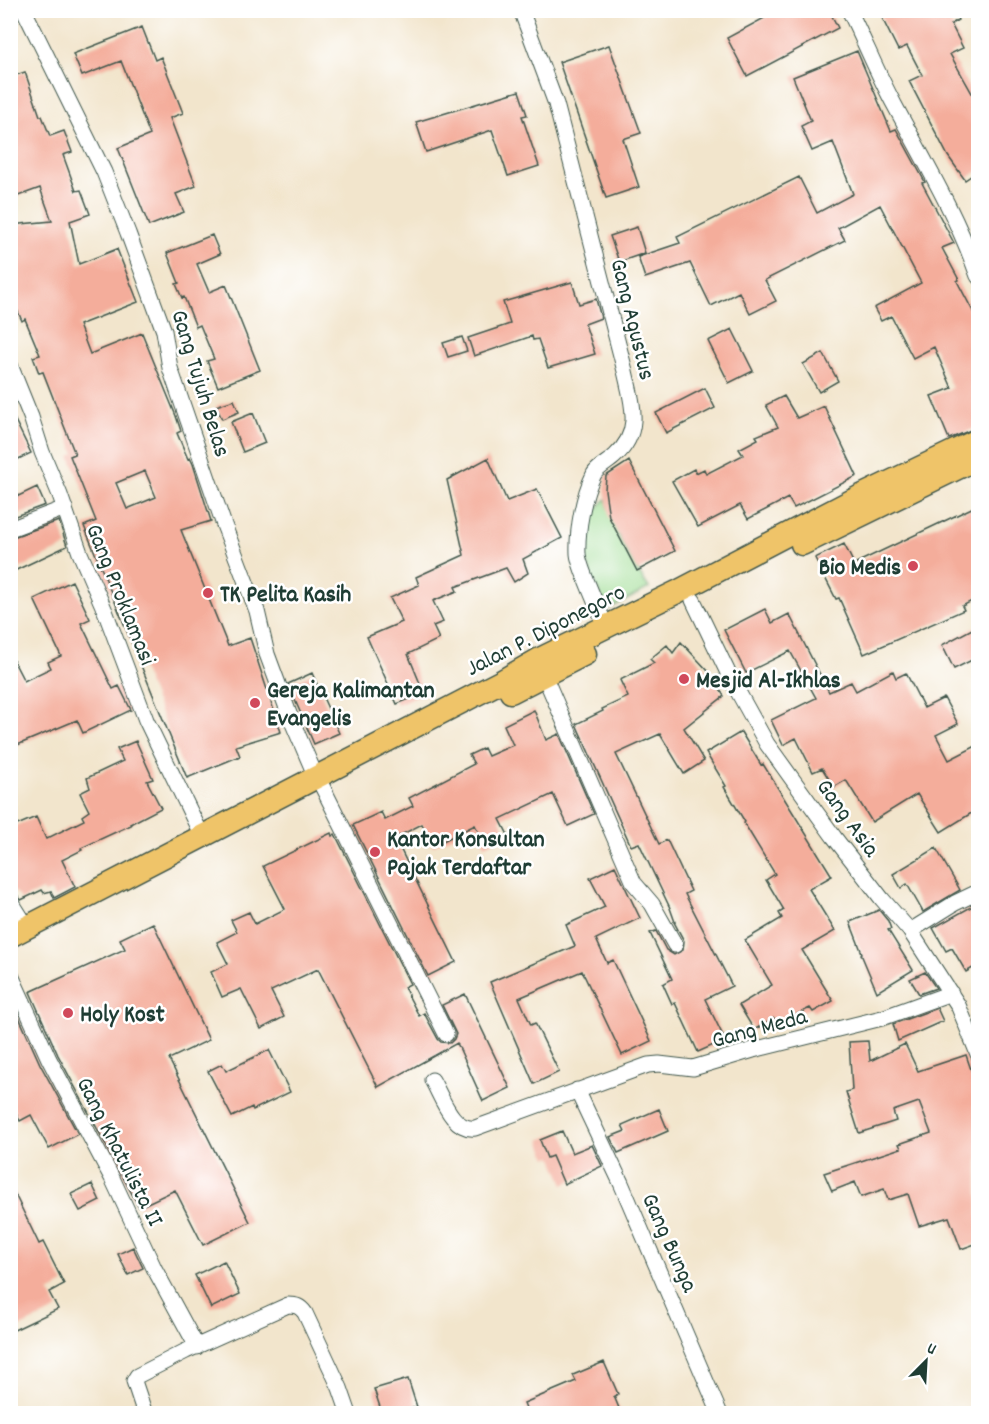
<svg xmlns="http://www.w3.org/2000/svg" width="989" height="1424" font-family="Dekko,sans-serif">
<rect width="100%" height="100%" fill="#fff"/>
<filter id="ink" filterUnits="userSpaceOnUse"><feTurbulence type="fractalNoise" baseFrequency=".0167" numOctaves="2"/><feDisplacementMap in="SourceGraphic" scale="12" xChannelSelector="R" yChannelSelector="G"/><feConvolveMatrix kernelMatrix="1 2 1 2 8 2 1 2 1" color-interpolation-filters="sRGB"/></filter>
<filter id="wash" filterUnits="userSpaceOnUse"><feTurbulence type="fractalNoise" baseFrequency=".008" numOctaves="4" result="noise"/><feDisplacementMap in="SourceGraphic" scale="24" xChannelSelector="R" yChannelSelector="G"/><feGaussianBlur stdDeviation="1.35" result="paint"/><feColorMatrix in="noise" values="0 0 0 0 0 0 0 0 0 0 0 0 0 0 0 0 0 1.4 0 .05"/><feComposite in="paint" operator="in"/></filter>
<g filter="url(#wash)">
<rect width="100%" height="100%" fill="#f2e5cc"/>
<path fill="#9cdc91" stroke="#5e8c62" stroke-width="1.5" d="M 606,499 C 613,531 631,562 649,588 L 608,610 L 592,578 L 583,547 L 588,517 Z"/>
<g id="blocks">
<path fill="#f4ad9b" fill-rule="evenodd" d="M 779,10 L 829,10 L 838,28 L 747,76 L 727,38 Z
M 878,10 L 953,10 L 958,20 L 951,24 L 963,48 L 950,54 L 978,104 L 978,171 L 965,180 L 948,156 L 909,81 L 922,75 L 907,46 L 898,50 Z
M 142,27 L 155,60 L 161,57 L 183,113 L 170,118 L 196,186 L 176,194 L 184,212 L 149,226 L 118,148 L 150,135 L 121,61 L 82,76 L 73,54 Z
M 609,45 L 641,133 L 623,139 L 639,187 L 606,198 L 559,62 Z
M 857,51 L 891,131 L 896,129 L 925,182 L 922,183 L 954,243 L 942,248 L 959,280 L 957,281 L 978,321 L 978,427 L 949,439 L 931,396 L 952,388 L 934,347 L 913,358 L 891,316 L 881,321 L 874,308 L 921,283 L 880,205 L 838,228 L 845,240 L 765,280 L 776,301 L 750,314 L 739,292 L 711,306 L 690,263 L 645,278 L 638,257 L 680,243 L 677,237 L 799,177 L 817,213 L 853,194 L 833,142 L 812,151 L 801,126 L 811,121 L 793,77 Z
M 25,72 L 40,116 L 42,116 L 50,136 L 64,131 L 72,152 L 63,155 L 76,191 L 81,190 L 90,214 L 70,221 L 79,264 L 117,249 L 138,302 L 79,325 L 90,354 L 142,333 L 176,416 L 181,431 L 177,433 L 188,459 L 190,458 L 193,464 L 211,521 L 181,530 L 228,646 L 250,638 L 281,732 L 236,746 L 240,756 L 187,778 L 84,526 L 96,521 L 70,456 L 75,454 L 43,372 L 39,373 L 33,357 L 40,355 L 25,319 L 22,321 L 10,293 L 10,225 L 52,221 L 40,188 L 10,199 L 10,77 ZM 145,471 L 156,497 L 127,509 L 116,483 Z
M 519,91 L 527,115 L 522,116 L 539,166 L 508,176 L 492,130 L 426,152 L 416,122 Z
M 637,227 L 645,253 L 619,262 L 610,236 Z
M 212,235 L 220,254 L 197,264 L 209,292 L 226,285 L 260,370 L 218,387 L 207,361 L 214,359 L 200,325 L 196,327 L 184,297 L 182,298 L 176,284 L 179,283 L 167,253 Z
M 572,282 L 579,304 L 596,299 L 601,318 L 585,324 L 595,354 L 548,368 L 538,339 L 533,340 L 532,336 L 474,356 L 468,338 L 510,324 L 503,302 Z
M 732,329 L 753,371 L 729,383 L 708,341 Z
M 462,337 L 467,351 L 448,357 L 443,343 Z
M 823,353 L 838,381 L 819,392 L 803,364 Z
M 705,388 L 715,408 L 666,433 L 656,413 Z
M 784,396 L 797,418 L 824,406 L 857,476 L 794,508 L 788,498 L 748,519 L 740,505 L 698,527 L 672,481 L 694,469 L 696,473 L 704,469 L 706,474 L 743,455 L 739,449 L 758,439 L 756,436 L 778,427 L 766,405 Z
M 234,400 L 239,412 L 222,419 L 216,406 Z
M 10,410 L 31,453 L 10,463 Z
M 253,413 L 265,443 L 243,452 L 231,422 Z
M 488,458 L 507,501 L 537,489 L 562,538 L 523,559 L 528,573 L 514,582 L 506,568 L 455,587 L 457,591 L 433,601 L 443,622 L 433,626 L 439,639 L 408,654 L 424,693 L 397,704 L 367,637 L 402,622 L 390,598 L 419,585 L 416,577 L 464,555 L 447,480 Z
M 629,461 L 675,551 L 637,571 L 609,517 L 605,490 L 606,476 Z
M 37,487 L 45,505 L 10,518 L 10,500 Z
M 978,505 L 978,598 L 962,606 L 964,610 L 864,654 L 839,598 L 836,599 L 815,558 L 844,544 L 854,564 Z
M 59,521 L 67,546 L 10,573 L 10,538 Z
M 72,581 L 90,619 L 81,623 L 113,689 L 119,686 L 131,710 L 83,733 L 77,720 L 10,748 L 10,654 L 24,681 L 51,668 L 48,662 L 61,656 L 34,599 Z
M 765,609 L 772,623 L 789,614 L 829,692 L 851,682 L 856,691 L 893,671 L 896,678 L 906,673 L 924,708 L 944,698 L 958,724 L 936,735 L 949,760 L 978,745 L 978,809 L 941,832 L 917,794 L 872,822 L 846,780 L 834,787 L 822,768 L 813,772 L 796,738 L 783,745 L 771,720 L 816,698 L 790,651 L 746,673 L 724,630 Z
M 974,628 L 978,637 L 978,657 L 954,669 L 942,645 Z
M 681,642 L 710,673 L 724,696 L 684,728 L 704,761 L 684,774 L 660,734 L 616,754 L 659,844 L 667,840 L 691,891 L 685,894 L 732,986 L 705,999 L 725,1040 L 698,1052 L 675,1003 L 672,1004 L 663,984 L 672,979 L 650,933 L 656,931 L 666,950 L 674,955 L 683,950 L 684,941 L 674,922 L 675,922 L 670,908 L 639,843 L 631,846 L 576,724 L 603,711 L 602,709 L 628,697 L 620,680 L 654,663 L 650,659 L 667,645 L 673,653 Z
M 312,673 L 339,733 L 314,744 L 288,684 Z
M 534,710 L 546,740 L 559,734 L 594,814 L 568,826 L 553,794 L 500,819 L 508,835 L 485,845 L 475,825 L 433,846 L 422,824 L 395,838 L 456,962 L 428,976 L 353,825 L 381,812 L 385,820 L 413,806 L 409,798 L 474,764 L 469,755 L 484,748 L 488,756 L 513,745 L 504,725 Z
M 741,732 L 761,765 L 763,764 L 832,876 L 809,889 L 835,931 L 802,950 L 833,1001 L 813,1012 L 810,1008 L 777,1024 L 774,1018 L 754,1030 L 739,1005 L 772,985 L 745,940 L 782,918 L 779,913 L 784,910 L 766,880 L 775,874 L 744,823 L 745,822 L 724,787 L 726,786 L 706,753 Z
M 136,741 L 153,779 L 147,781 L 161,808 L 130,824 L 131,825 L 81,848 L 82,850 L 62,860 L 75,887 L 54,898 L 51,891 L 44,893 L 42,890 L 21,900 L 15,892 L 10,890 L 10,828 L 36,817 L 46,839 L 84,820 L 82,816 L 89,811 L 80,793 L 90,788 L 87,778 L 123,761 L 117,749 Z
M 331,833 L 332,836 L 335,834 L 410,984 L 404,987 L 419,1016 L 424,1013 L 438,1039 L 441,1042 L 450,1043 L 454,1039 L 456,1034 L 442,1005 L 465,994 L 510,1088 L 483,1101 L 457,1043 L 378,1087 L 318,969 L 271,991 L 284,1017 L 261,1029 L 241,989 L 222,997 L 211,972 L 228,964 L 217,942 L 237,932 L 231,920 L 249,912 L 255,924 L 285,909 L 263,866 Z
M 936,848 L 960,890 L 923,912 L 907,884 L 901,888 L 893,874 Z
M 615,866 L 640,918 L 596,939 L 607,963 L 613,960 L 651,1041 L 622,1055 L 582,971 L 519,998 L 531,1025 L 535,1023 L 559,1072 L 534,1084 L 490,982 L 575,946 L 566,925 L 605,907 L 590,878 Z
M 978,903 L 978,965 L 966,972 L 952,948 L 946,951 L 933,928 Z
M 879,910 L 888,921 L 891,929 L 888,930 L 913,970 L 877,992 L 861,954 L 862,953 L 850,922 Z
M 153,923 L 209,1040 L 169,1059 L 250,1222 L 203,1245 L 175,1190 L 139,1207 L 58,1055 L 30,992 L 125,949 L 120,939 Z
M 925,972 L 936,988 L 919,994 L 910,979 Z
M 13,1004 L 40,1064 L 78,1134 L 49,1149 L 31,1115 L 20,1121 L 10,1102 L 10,1005 Z
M 937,1008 L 943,1021 L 898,1041 L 893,1024 Z
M 868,1041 L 870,1061 L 905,1044 L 918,1071 L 966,1055 L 978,1090 L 978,1243 L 961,1249 L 949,1217 L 919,1226 L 908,1194 L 888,1200 L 884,1189 L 861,1197 L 855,1182 L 832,1191 L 824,1173 L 901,1148 L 899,1144 L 931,1133 L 919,1102 L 893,1111 L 896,1121 L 859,1133 L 846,1092 L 852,1090 L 849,1042 Z
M 269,1050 L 290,1092 L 253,1110 L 252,1107 L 232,1117 L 208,1071 L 222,1064 L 226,1071 Z
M 659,1109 L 668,1131 L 618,1153 L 610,1137 L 625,1131 L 622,1125 Z
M 562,1131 L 572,1153 L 592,1145 L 602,1166 L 564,1184 L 552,1156 L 547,1158 L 540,1140 Z
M 10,1184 L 39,1244 L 43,1242 L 64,1284 L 49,1292 L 58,1309 L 10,1332 L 10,1284 L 17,1281 L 10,1267 Z
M 92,1184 L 100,1201 L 80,1211 L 71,1194 Z
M 133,1247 L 143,1268 L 128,1275 L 118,1254 Z
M 224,1261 L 240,1294 L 211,1308 L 195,1275 Z
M 604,1362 L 618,1394 L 614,1396 L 621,1413 L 528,1413 L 524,1403 L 576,1381 L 573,1375 Z
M 408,1379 L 417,1407 L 397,1413 L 382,1413 L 374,1389 Z"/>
</g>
</g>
<g filter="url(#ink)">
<use href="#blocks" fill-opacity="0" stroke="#3f564b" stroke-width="1.5"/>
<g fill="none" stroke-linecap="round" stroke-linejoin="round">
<defs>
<path id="minor" d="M 24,10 L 104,172 L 128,233 L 164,331 L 170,368 L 224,525 L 257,611 L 267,654 L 291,719 L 316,777
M 521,10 L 556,104 L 625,371 C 632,403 643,431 615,456 C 609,462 598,467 594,474 C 583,496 577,530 578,554 C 579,568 600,612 606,627
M 849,10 C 865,42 878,75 895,106 C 925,162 957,216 978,276
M 10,365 L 31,417 L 42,452 L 60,495 L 80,553 L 105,611 L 146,720 L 202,836
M 10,529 L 65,508
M 693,600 L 731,679 L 767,744 L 834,837 L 882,899 L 910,931 L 958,1005 L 978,1054
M 541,668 L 634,883 L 652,904 L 675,945
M 322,786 L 446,1034
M 10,900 L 27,927
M 910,931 L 955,903 L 978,892
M 10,973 L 49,1059 L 112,1178 L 154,1268 L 197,1347
M 432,1080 C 442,1097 452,1131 475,1128 L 648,1065 L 659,1064 L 693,1068 L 753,1050 L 882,1018 L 951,993
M 577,1090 L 621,1183 L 720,1414
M 145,1414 L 134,1381 L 137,1376 L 186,1351 L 288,1305 C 296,1305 300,1306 305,1313 L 340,1388 L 349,1414"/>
<path id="primary" d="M 802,544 L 978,458
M 511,692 L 585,654
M 10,936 L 502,681 L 538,660 L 677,592 L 859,497 L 978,440"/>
</defs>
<use href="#minor" stroke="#3f564b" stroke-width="17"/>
<use href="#primary" stroke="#3f564b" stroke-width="25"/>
<use href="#minor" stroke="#fff" stroke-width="15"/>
<use href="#primary" stroke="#efc469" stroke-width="22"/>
</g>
</g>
<g fill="#d1495b" stroke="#fff" stroke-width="2">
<circle cx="913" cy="566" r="6"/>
<circle cx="208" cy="593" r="6"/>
<circle cx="684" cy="679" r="6"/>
<circle cx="255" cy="703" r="6"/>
<circle cx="375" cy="852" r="6"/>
<circle cx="68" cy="1013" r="6"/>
</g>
<g text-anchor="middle" stroke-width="5" stroke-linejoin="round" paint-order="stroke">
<g font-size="24" fill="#1f3d34" stroke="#fff">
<text transform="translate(634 319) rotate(76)" y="8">Gang Agustus</text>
<text transform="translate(202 383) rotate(73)" y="8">Gang Tujuh Belas</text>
<text transform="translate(122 594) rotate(68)" y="8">Gang Proklamasi</text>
<text transform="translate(545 629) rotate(-27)" y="8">Jalan P. Diponegoro</text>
<text transform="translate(849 817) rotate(54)" y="8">Gang Asia</text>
<text transform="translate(759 1027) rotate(-15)" y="8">Gang Meda</text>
<text transform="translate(121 1151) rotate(63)" y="8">Gang Khatulista II</text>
<text transform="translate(671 1242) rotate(66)" y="8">Gang Bunga</text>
</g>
<g font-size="24" font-weight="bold" fill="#1f3d34" stroke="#fff" text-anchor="start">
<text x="901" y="574" text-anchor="end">Bio Medis</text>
<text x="220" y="601">TK Pelita Kasih</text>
<text x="696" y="687">Mesjid Al-Ikhlas</text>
<text x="267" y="697">Gereja Kalimantan<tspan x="267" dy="28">Evangelis</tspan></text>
<text x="387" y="846">Kantor Konsultan<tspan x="387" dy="28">Pajak Terdaftar</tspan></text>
<text x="80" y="1021">Holy Kost</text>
</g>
</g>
<rect width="989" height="1424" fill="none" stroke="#fff" stroke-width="36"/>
<g transform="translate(926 1361) rotate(24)" stroke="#ffffff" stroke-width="4.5" paint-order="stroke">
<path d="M0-4.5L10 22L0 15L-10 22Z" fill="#1f3d34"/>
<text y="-9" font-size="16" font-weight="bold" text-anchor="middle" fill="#1f3d34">U</text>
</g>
</svg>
